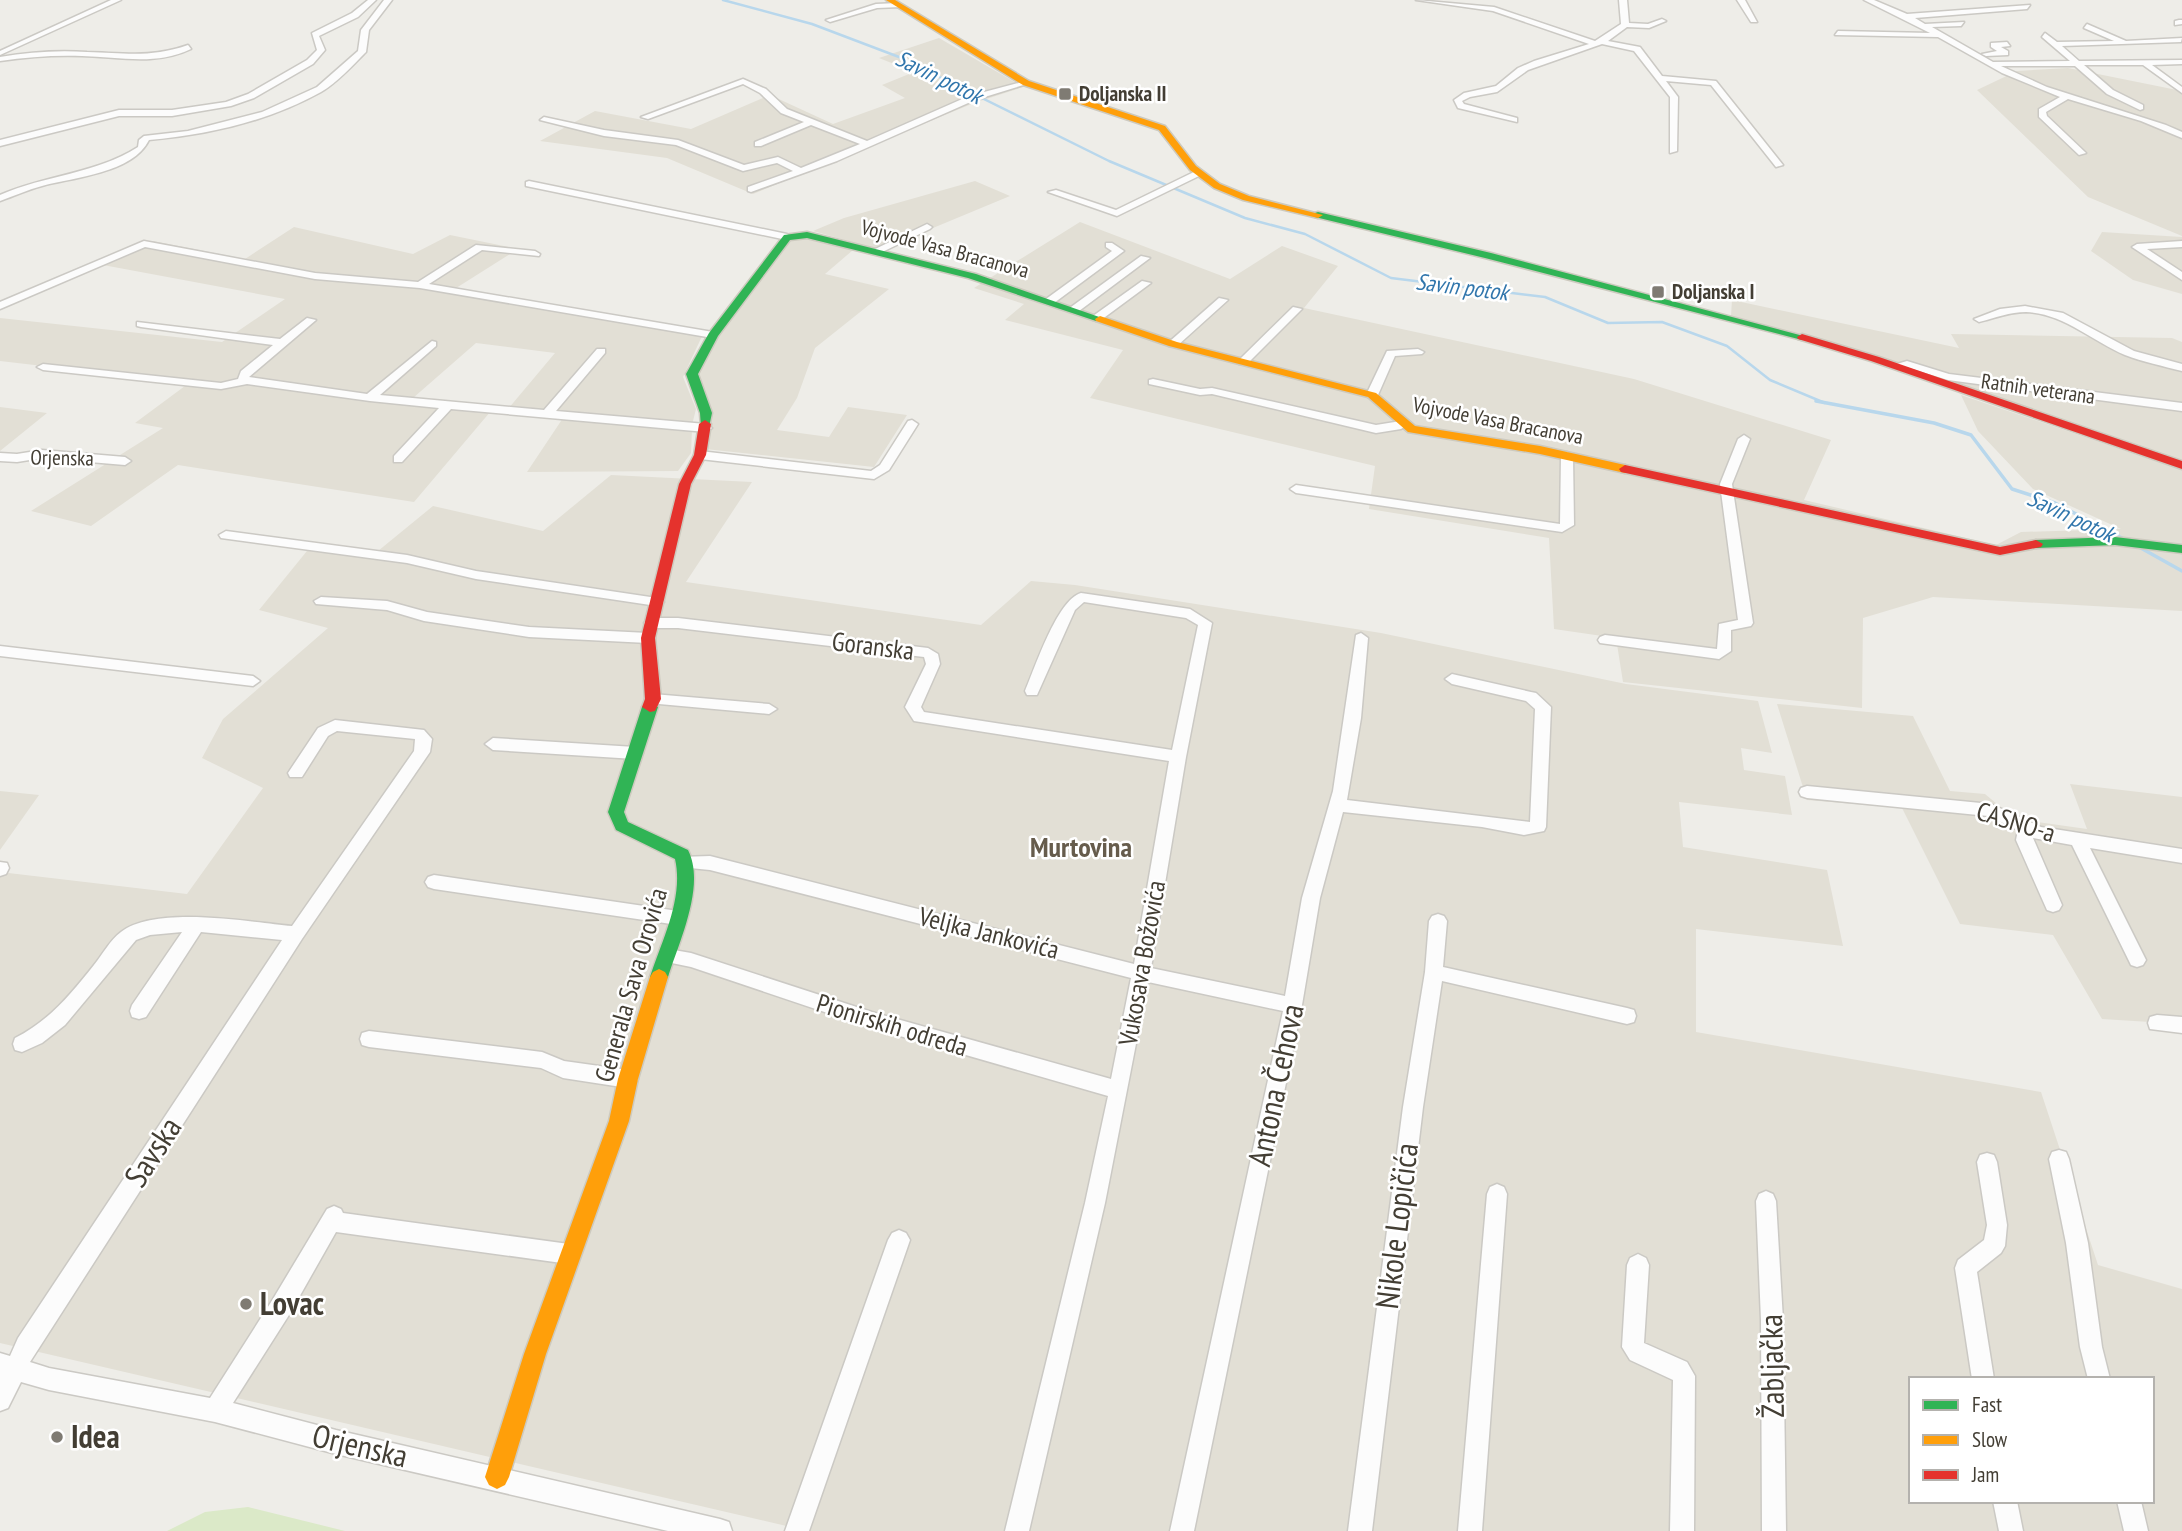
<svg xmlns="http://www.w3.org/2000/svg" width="2182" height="1531" font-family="'PT Sans Narrow',sans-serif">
<rect width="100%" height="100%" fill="#eeede8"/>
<path fill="#e2dfd5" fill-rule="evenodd" d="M 939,38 L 1023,87 L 974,103 L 753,194 L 667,158 L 540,141 L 595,111 L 691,129 L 770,95 L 833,124 L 905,98 L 882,85 L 914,72 L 879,58 Z
M 2068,68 L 2182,91 L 2182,236 L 2088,197 L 1977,90 L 2017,71 Z
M 975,181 L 1010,196 L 880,250 L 813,231 L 844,218 Z
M 1080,222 L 1230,279 L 1282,246 L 1338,266 L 1304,308 L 1634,379 L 1831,440 L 1804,500 L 1996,545 L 2021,532 L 2121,529 L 2033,489 L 1978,431 L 1961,395 L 2182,470 L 2182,611 L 1933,597 L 1863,618 L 1862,708 L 1623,682 L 1616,638 L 1554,629 L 1549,538 L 1369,509 L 1375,466 L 1090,398 L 1123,350 L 1005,320 L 1024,304 L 974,288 Z
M 294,227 L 413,254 L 450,235 L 518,249 L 453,290 L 703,334 L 683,377 L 696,409 L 692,425 L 508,409 L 555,353 L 476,343 L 413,398 L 496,405 L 414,502 L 178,465 L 91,526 L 31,511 L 163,428 L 135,423 L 189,383 L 0,361 L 0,318 L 222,342 L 285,299 L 103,265 L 153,241 L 245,259 Z
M 2102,232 L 2182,237 L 2182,294 L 2133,280 L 2091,251 Z
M 786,236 L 811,237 L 853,250 L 825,274 L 889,289 L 815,348 L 797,398 L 777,430 L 829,437 L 848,407 L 907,415 L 874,467 L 705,449 L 697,374 L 709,338 Z
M 1732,300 L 1959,348 L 1951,334 L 2172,338 L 2182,342 L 2182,402 L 1936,373 L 1731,316 Z
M 1950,381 L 2182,409 L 2182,461 Z
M 0,407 L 47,413 L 0,451 Z
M 563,418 L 692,429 L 691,453 L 678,471 L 527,472 Z
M 611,475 L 752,482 L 686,582 L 981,625 L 1031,581 L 1075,585 L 1381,633 L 1626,684 L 1758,701 L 1772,753 L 1741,748 L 1744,770 L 1785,776 L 1792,815 L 1679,802 L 1683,847 L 1827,870 L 1843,946 L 1696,929 L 1696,1032 L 2041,1092 L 2098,1265 L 2182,1289 L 2182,1531 L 808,1531 L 0,1343 L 0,872 L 187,894 L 263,788 L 202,758 L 223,719 L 328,628 L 259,610 L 311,546 L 378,551 L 433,506 L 543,531 ZM 1911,1379 L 2152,1379 L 2152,1501 L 1911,1501 Z
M 1777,704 L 1913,716 L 1950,791 L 1985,794 L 2015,819 L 2087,829 L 2070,784 L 2182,797 L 2182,1024 L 2102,1019 L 2053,935 L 1960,924 L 1902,808 L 1807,800 Z
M 0,791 L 39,795 L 0,850 Z"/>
<path fill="#dbe9c8" d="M 248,1507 L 345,1531 L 167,1531 L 205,1512 Z"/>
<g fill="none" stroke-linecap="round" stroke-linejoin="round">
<path stroke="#b8d7ec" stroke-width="2.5" d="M 723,0 L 812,24 L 899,57 L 1109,161 L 1245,218 L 1305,234 L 1391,278 L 1545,297 L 1608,323 L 1662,322 L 1727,346 L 1770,380 L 1825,403"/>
<path stroke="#b8d7ec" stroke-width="3.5" d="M 1816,401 L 1934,423 L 1971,435 L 2012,489 L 2055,503 L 2122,538
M 2139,547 L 2182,571"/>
<defs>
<path id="street" d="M 111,0 L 121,0 L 0,55 L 0,51 Z
M 368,0 L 376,0 L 358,17 L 319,36 L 325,50 L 313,64 L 254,98 L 231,106 L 172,116 L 119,116 L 0,146 L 0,140 L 119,110 L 172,110 L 226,102 L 248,94 L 307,60 L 317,50 L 312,33 L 352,13 Z
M 384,0 L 392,0 L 369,30 L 366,52 C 353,65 337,83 321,92 C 269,121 207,135 149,140 C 133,173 75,177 42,186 C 27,190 14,196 0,201 L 0,195 C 45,175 96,174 138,147 L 139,140 L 144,136 L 188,131 L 262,112 L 317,87 L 358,51 L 361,30 Z
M 1416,0 L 1494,7 L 1595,41 L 1621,24 L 1619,0 L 1627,0 L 1629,23 L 1648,24 L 1662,19 L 1666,21 L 1649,28 L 1627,27 L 1608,41 L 1640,47 L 1662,76 L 1716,81 L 1783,165 L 1776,167 L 1711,85 L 1666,81 L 1678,97 L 1677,151 L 1670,153 L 1670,97 L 1634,51 L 1602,44 L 1528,70 L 1497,92 L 1470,97 L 1462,101 L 1464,104 L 1517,118 L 1517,122 L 1458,108 L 1454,100 L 1464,93 L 1496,86 L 1518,68 L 1534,61 L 1589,44 L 1493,11 Z
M 1737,0 L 1745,0 L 1757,22 L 1751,22 Z
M 1864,0 L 1874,0 L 1907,14 L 2030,5 L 2027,9 L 1915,18 L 1925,24 L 1964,22 L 1961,26 L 1932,27 L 1993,62 L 2070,61 L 2042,37 L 2045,33 L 2057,42 L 2114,41 L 2084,28 L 2087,24 L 2126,41 L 2182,38 L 2181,42 L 2062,46 L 2079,61 L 2182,60 L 2182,64 L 2152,65 L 2182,87 L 2182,93 L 2143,65 L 2084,65 L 2113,90 L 2143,105 L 2143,109 L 2140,110 L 2107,94 L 2075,66 L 2001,66 L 2047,87 L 2166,125 L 2182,132 L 2182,138 L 2141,121 L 2068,99 L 2046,112 L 2047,116 L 2086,153 L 2079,155 L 2039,117 L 2039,109 L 2060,97 L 2002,73 L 1938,37 L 1835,35 L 1838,31 L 1930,33 Z
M 898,3 L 901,7 L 877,8 L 830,22 L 826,20 L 876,4 Z
M 2179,20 L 2182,20 L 2182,24 L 2175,25 L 2175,21 Z
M 2007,42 L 2010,46 L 2001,47 L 2008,51 L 2008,55 L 1986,56 L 1982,54 L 1997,51 L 1991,47 L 1991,43 Z
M 188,45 L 191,49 C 156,66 119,57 82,56 C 55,55 27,57 0,61 L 0,57 C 29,52 58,50 87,52 C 125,53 151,58 188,45 Z
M 743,79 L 766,89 L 787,109 L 867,141 L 969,96 L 1026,81 L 1030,83 L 975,100 L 837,161 L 751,192 L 748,191 L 748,187 L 793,171 L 777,163 L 743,171 L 676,145 L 604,136 L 540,120 L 544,117 L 604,130 L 678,140 L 744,165 L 778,157 L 801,168 L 860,144 L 811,125 L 761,146 L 755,146 L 755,142 L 804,122 L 781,113 L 760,93 L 743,84 L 648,119 L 641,117 Z
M 1198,170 L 1203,173 L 1201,175 L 1117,216 L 1048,192 L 1056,190 L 1116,210 Z
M 529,181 L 787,234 L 792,237 L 787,240 L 526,186 L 526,182 Z
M 927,224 L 932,227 L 930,229 L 878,254 L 869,252 Z
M 144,241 L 315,273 L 418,282 L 476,245 L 535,251 L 540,254 L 539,256 L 482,250 L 429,284 L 713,332 L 718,335 L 713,338 L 420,288 L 315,279 L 145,247 L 0,309 L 0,302 Z
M 2182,241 L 2182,247 L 2147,249 L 2182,272 L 2182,280 L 2132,247 L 2137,244 Z
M 1106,243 L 1112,243 L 1124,251 L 1054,303 L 1046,303 L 1046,299 L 1112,251 L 1106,247 Z
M 1141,256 L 1150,258 L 1079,311 L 1071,311 L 1071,307 Z
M 1142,281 L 1151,283 L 1101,320 L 1093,320 L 1093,316 Z
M 1219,298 L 1228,300 L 1177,346 L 1169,346 L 1169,342 Z
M 2025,306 L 2063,313 L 2134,351 L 2182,364 L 2182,371 C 2163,366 2143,362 2125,355 C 2092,341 2063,313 2026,312 C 2010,312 1995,318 1979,322 L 1974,319 L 2000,309 Z
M 1293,307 L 1302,309 L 1247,364 L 1239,364 L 1239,360 Z
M 307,318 L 316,320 L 249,377 L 367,394 L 432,341 L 436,342 L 436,346 L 380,395 L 544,410 L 597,349 L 605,349 L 605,353 L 556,411 L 706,424 L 712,428 L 706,432 L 451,409 L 402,462 L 394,462 L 394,456 L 439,408 L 370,401 L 247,384 L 221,389 L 43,370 L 37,367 L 43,364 L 221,383 L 238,379 L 241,371 L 273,345 L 141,327 L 137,326 L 137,322 L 280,339 Z
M 1418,349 L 1424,352 L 1422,354 L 1395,356 L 1378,395 L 1372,398 L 1368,397 L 1366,395 L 1387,351 Z
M 1907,361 L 1949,374 L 2182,403 L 2182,411 L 1948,380 L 1906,367 L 1896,369 L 1890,366 Z
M 1153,379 L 1200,389 L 1212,388 L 1376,425 L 1401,421 L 1407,425 L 1401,429 L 1376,433 L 1212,394 L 1200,395 L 1149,384 L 1149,380 Z
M 912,420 L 918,424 L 889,470 L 874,479 L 700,459 L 694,455 L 700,451 L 871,471 L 880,465 L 908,421 Z
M 1744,435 L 1750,439 L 1732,484 L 1753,623 L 1751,626 L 1731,630 L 1731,651 L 1719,659 L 1600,643 L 1598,640 L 1600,637 L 1605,635 L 1717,649 L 1719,624 L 1738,620 L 1720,484 L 1738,439 Z
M 42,450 L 125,457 L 131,461 L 125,465 L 42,458 L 17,462 L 0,461 L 0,453 L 17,454 Z
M 1567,452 L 1573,456 L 1574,525 L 1562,532 L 1296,493 L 1290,489 L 1296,485 L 1560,524 L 1561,456 Z
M 226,531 L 407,555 L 476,571 L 657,598 L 664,602 L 657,606 L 476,579 L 407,563 L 221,538 L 219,535 Z
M 1081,593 L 1190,609 L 1212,623 L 1186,757 L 1151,968 L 1285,996 L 1302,898 L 1333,791 L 1356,635 L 1361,633 L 1368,638 L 1361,718 L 1347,800 L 1530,822 L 1535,709 L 1526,701 L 1452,684 L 1445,679 L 1452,674 L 1531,692 L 1536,693 L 1551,707 L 1546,827 L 1544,831 L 1524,835 L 1482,827 L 1343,812 L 1320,898 L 1302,1005 L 1194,1531 L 1170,1531 L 1283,1011 L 1148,982 L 1105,1203 L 1029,1531 L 1005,1531 L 1085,1203 L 1108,1096 L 872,1028 L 691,967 L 662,961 L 659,956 L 662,951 L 668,949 L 691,953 L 872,1012 L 1111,1079 L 1131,978 L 710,870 L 680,867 L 678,862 L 680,857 L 710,856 L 1134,964 L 1169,761 L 914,721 L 905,707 L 926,664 L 924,657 L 678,628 L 651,628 L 644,623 L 651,618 L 678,618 L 928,648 L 938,654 L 940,664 L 921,707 L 924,712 L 1172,750 L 1198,625 L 1186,618 L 1084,602 L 1075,610 L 1037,695 L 1027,695 L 1025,691 C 1035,668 1057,600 1081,593 Z
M 321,597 L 387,601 L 427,612 L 529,627 L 648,633 L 655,638 L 648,643 L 529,637 L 424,621 L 387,610 L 316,604 L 314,601 Z
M 0,646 L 253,676 L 260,681 L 253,686 L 0,656 Z
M 653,694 L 769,704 L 777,709 L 769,714 L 648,703 L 645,699 L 648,695 Z
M 335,720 L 424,730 L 432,739 L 430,752 L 302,939 L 30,1362 L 49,1368 L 210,1398 L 273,1299 L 327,1209 L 334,1206 L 341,1209 L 343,1213 L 569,1244 L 577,1247 L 580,1254 L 577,1261 L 569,1264 L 336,1232 L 289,1315 L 233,1403 L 336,1430 L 720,1519 L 729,1522 L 732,1531 L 668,1531 L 336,1454 L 215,1422 L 49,1390 L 21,1382 L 8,1408 L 0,1411 L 0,1353 L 10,1356 L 18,1338 L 282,940 L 201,932 L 146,1017 L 139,1019 L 132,1017 L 130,1011 L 132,1005 L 182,932 L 150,935 L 136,940 L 65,1025 L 42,1043 L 22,1052 L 15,1050 L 13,1044 L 15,1038 C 49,1021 71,994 94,965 C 103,954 110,940 121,932 C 156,905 249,922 292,926 L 414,751 L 415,739 L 337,731 L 328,736 L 302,777 L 290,777 L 288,773 L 318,728 Z
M 493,738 L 635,747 L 643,753 L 635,759 L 493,750 L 485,744 Z
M 1807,786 L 1991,804 L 2041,827 L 2182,849 L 2182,863 L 2090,848 L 2146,960 L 2143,965 L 2137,967 L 2131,965 L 2072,845 L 2033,838 L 2062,905 L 2059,910 L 2053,912 L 2047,910 L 2016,840 L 2018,830 L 1988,816 L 1807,798 L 1801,796 L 1799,792 L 1801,788 Z
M 0,862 L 7,863 L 9,868 L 6,874 L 0,876 Z
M 434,875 L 678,911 L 684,913 L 687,918 L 684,923 L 678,925 L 434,889 L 428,887 L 425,882 L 428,877 Z
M 1438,914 L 1444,916 L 1447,921 L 1443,967 L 1627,1008 L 1634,1010 L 1636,1016 L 1634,1022 L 1627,1024 L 1442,981 L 1423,1107 L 1372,1531 L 1348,1531 L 1403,1107 L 1425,972 L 1429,921 L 1432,916 Z
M 2157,1015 L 2182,1017 L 2182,1033 L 2150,1029 L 2148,1023 L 2150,1017 Z
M 369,1031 L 542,1052 L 564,1061 L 628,1070 L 635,1073 L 638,1079 L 635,1085 L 628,1088 L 563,1078 L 541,1068 L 369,1047 L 362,1045 L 360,1039 L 362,1033 Z
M 2059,1150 L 2066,1152 L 2069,1159 L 2088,1243 L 2102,1347 L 2110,1379 L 2088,1379 L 2080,1347 L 2066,1243 L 2049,1159 L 2052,1152 Z
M 1987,1153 L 1994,1155 L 1997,1162 L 2007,1225 L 2005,1246 L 2001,1253 L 1977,1272 L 1994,1379 L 1972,1379 L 1955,1268 L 1958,1260 L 1984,1240 L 1987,1225 L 1977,1162 L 1980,1155 Z
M 1497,1184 L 1504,1187 L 1507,1194 L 1482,1531 L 1458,1531 L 1487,1194 L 1490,1187 Z
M 1766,1191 L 1773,1194 L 1776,1201 L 1783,1320 L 1786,1531 L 1762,1531 L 1761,1320 L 1756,1201 L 1759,1194 Z
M 899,1230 L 906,1233 L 910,1240 L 809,1531 L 785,1531 L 888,1240 L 892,1233 Z
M 1638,1254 L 1646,1258 L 1649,1265 L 1644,1343 L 1687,1362 L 1695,1376 L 1694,1531 L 1670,1531 L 1673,1380 L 1630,1360 L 1622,1347 L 1627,1265 L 1630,1258 Z
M 1993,1501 L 2017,1501 L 2023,1531 L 1999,1531 Z
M 2117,1501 L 2141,1501 L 2148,1531 L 2124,1531 Z"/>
<path id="fast" d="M 1318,212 L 1491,253 L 1807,337 L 1802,340 L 1485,258 L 1315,217 L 1315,213 Z
M 807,232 L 976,274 L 1105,319 L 1096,321 L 968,278 L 807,238 L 790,240 L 718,336 L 698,374 L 712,413 L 709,427 L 701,427 L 700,413 L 686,374 L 709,333 L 784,235 Z
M 2115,537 L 2182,545 L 2182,553 L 2115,545 L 2036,548 L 2029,544 L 2036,540 Z
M 650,702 L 658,707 L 624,812 L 628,822 L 688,850 C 706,885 679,942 668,977 L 665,982 L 659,985 L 653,982 L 650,977 C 662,940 684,898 675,859 L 616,830 L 608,812 L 642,707 Z"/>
<path id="slow" d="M 886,0 L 895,0 L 1029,81 L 1165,126 L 1196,166 L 1220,184 L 1249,196 L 1323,215 L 1318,218 L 1243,200 L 1214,188 L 1190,170 L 1159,130 L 1023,85 Z
M 1100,316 L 1177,342 L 1376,393 L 1415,426 L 1540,446 L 1625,465 L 1631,469 L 1625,473 L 1540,454 L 1408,432 L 1368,397 L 1169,346 L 1096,321 L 1095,319 Z
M 659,969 L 665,972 L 668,977 L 638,1079 L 629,1121 L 546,1354 L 509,1477 L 505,1485 L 497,1489 L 489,1485 L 485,1477 L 524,1354 L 609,1121 L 618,1079 L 650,977 L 653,972 Z"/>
<path id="jam" d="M 1802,334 L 1879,357 L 2182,461 L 2182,469 L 1871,361 L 1798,339 L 1797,337 Z
M 705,420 L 711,424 L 706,455 L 691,484 L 655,638 L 661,699 L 655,711 L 650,712 L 642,707 L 645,699 L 641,638 L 679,484 L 694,455 L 699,424 Z
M 1625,465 L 2000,547 L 2036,540 L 2043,544 L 2041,547 L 2000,555 L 1621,472 L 1619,469 Z"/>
</defs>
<use href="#street" stroke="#cbc9c4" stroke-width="3"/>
<use href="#fast" stroke="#cdcabf" stroke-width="3"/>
<use href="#slow" stroke="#cdcabf" stroke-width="3"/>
<use href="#jam" stroke="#cdcabf" stroke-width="3"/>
<use href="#street" fill="#fcfcfc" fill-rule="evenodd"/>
<use href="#fast" fill="#30b455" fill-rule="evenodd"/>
<use href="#slow" fill="#ff9f0a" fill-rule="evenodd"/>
<use href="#jam" fill="#e5322d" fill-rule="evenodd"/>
</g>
<g fill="#7f7b73" stroke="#fff" stroke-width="2.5">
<rect x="1058" y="87" width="14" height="14" rx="3.5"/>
<rect x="1651" y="285" width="14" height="14" rx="3.5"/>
<circle cx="246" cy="1304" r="7"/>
<circle cx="57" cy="1437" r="7"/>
</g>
<g text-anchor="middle" stroke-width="5" stroke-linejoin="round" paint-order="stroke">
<g font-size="21" font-weight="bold" fill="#433e34" stroke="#fff" text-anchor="start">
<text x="1079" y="101">Doljanska II</text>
<text x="1672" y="299">Doljanska I</text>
</g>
<g font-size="21" fill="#433e34" stroke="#fff">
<text transform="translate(945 249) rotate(15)" y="7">Vojvode Vasa Bracanova</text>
<text transform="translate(2038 389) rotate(8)" y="7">Ratnih veterana</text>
<text transform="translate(1498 421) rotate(11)" y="7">Vojvode Vasa Bracanova</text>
<text transform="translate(62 458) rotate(1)" y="7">Orjenska</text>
</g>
<g font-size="23" font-style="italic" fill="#3176ac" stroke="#fff">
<text transform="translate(939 77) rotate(26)" y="8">Savin potok</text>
<text transform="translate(1462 287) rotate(7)" y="8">Savin potok</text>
<text transform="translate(2071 516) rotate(25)" y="8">Savin potok</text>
</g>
<g font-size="26" fill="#433e34" stroke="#fff">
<text transform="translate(873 646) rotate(7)" y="9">Goranska</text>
<text transform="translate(2016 822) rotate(17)" y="9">CASNO-a</text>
<text transform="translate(989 933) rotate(14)" y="9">Veljka Jankovića</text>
<text transform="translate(1142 963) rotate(-80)" y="9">Vukosava Božovića</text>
<text transform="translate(631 985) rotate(-74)" y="9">Generala Sava Orovića</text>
<text transform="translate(892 1025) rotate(17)" y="9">Pionirskih odreda</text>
</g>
<g font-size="28" font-weight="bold" fill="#665c4c" stroke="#fff">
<text x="1081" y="857">Murtovina</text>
</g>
<g font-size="32" fill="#433e34" stroke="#fff">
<text transform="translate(1276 1085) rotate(-78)" y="11">Antona Čehova</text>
<text transform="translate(153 1152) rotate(-57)" y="11">Savska</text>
<text transform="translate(1397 1226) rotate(-83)" y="11">Nikole Lopičića</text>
<text transform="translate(1772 1366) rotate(-91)" y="11">Žabljačka</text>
<text transform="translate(360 1446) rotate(13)" y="11">Orjenska</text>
</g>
<g font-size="32" font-weight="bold" fill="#433e34" stroke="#fff" text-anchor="start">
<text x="260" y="1315">Lovac</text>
<text x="71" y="1448">Idea</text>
</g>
</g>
<rect x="1909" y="1377" width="245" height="126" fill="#ffffff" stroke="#b4b2ae" stroke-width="2"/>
<rect x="1923" y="1400" width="35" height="10" fill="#30b455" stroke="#b4b2ae" stroke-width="2"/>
<text x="1972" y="1412" font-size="21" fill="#433e34">Fast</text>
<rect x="1923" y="1435" width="35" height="10" fill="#ff9f0a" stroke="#b4b2ae" stroke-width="2"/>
<text x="1972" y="1447" font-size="21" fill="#433e34">Slow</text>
<rect x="1923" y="1470" width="35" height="10" fill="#e5322d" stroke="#b4b2ae" stroke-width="2"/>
<text x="1972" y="1482" font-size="21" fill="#433e34">Jam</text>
</svg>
